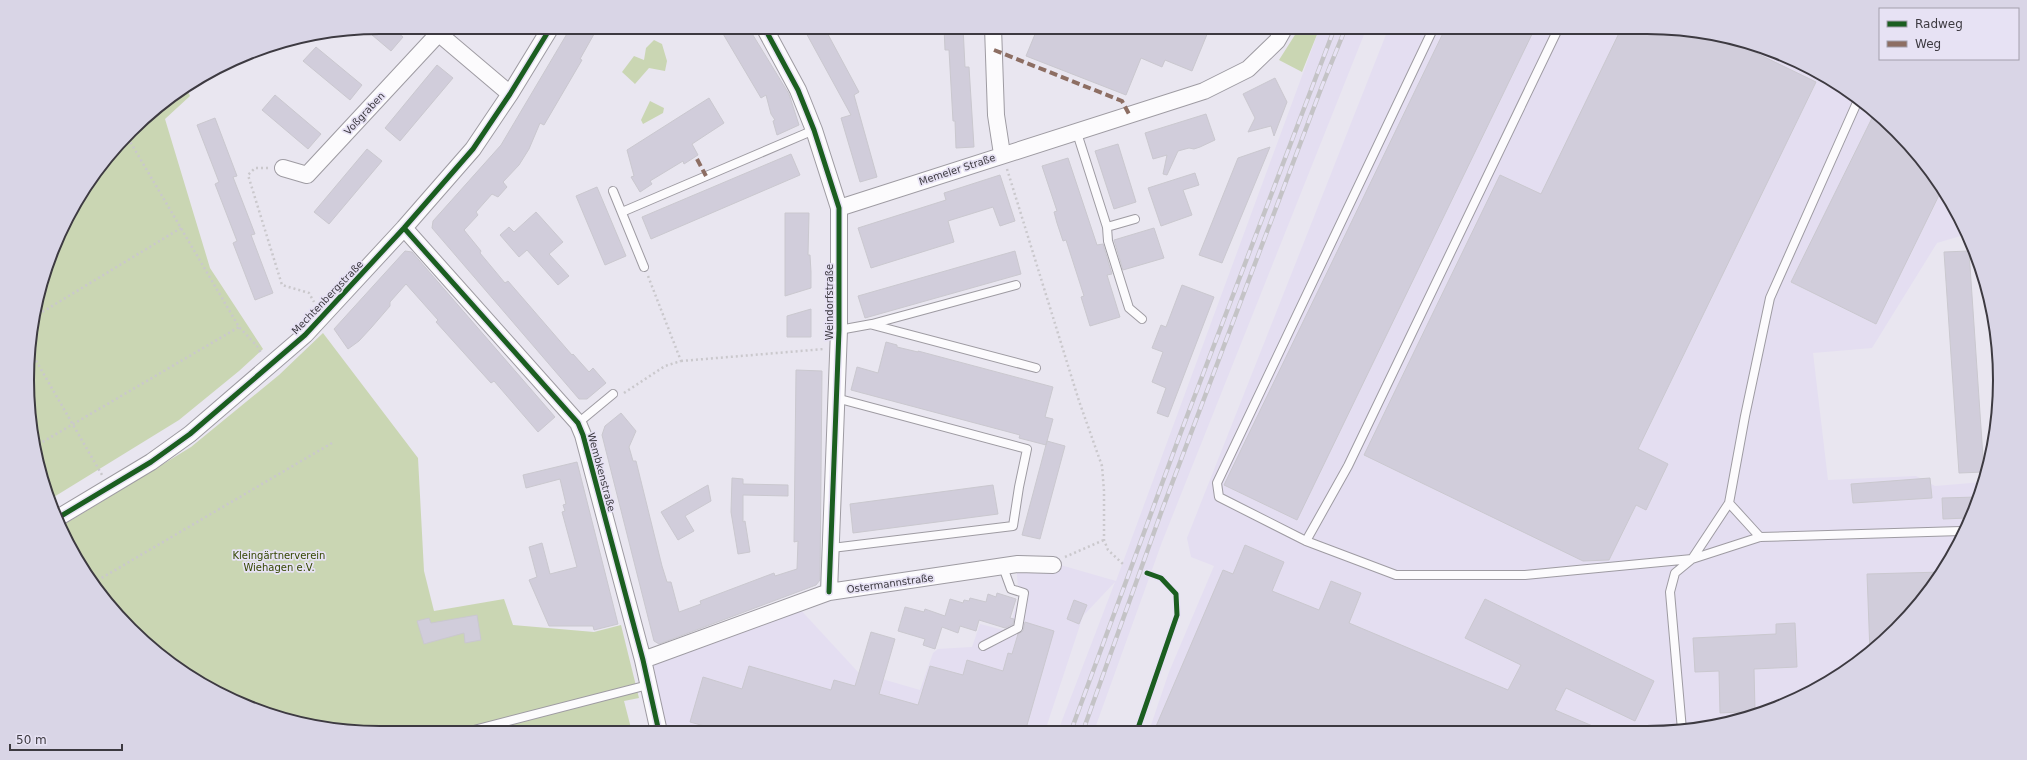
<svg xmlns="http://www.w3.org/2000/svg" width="2027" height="760" font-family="'DejaVu Sans',sans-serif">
<rect width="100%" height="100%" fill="#e9e6f0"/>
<path fill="#e4def1" d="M 1320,27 L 1367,27 L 1162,542 L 1094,731 L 1058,731 L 1115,582 L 1083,616 L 1045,731 L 662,732 L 648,661 L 798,607 L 858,672 L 920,690 L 933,653 L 938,649 L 972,647 L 980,624 L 1004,630 L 1010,625 L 1019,597 L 1016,566 L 1057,564 L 1116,581 Z
M 1389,27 L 1647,27 L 1739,39 L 1803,64 L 1862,100 L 1913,147 L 1953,204 L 1967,234 L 1937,243 L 1872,348 L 1813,353 L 1828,480 L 1916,476 L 1935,486 L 1983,482 L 1941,576 L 1880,645 L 1803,697 L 1693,730 L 1149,731 L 1169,672 L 1214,566 L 1191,557 L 1187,538 Z"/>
<path fill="#cad6b3" d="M 1300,27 L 1320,27 L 1302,72 L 1279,60 Z
M 654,40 L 662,44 L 667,61 L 665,71 L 649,68 L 635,84 L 622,72 L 634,56 L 644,60 L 646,48 Z
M 186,87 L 190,96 L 165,119 L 210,268 L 263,349 L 239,371 L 179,420 L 49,500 L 34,449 L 30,334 L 46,266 L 74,204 L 147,114 Z
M 650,101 L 664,108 L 663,113 L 643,124 L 641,120 Z
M 323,333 L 418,458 L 424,571 L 434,611 L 504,599 L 513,625 L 594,632 L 621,625 L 639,698 L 624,701 L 632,732 L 380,733 L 288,721 L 224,696 L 165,660 L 86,576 L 60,527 L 191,447 L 279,375 Z"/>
<path fill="#d1cddb" stroke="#cac8cf" d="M 380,27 L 391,27 L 403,37 L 391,51 L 365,29 Z
M 571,27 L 598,27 L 580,59 L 582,60 L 544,125 L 540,123 L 529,149 L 519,165 L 503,182 L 507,187 L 498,197 L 492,194 L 476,212 L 478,215 L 464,230 L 481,251 L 480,253 L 505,283 L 508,281 L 572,355 L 573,354 L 589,372 L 593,368 L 606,383 L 587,399 L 579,399 L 432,228 L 433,221 L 501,145 Z
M 719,27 L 748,27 L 789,94 L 799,125 L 777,135 L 773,121 L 775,120 L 771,114 L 766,95 L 761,98 Z
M 812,27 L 824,27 L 859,92 L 854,95 L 877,177 L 860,182 L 841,118 L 851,115 L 805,31 Z
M 944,27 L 963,27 L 965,67 L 969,67 L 974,147 L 956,148 L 955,121 L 953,121 L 949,50 L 945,50 Z
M 1038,27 L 1210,27 L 1192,71 L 1165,60 L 1162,67 L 1141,58 L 1126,95 L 1026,56 Z
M 1446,27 L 1527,27 L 1534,30 L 1297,520 L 1224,485 Z
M 1622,27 L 1647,27 L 1723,37 L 1816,82 L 1638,449 L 1668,464 L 1646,510 L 1636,505 L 1609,560 L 1583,561 L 1364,455 L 1500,175 L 1541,194 Z
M 316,47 L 362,85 L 350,100 L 303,61 Z
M 437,65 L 453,78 L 400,141 L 385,128 Z
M 1275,78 L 1287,102 L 1274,136 L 1271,126 L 1248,132 L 1255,118 L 1243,94 Z
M 275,95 L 321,134 L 308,149 L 262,110 Z
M 709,98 L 724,123 L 692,144 L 698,155 L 684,164 L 683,161 L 650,181 L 652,184 L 640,192 L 631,177 L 634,176 L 627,150 Z
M 1875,112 L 1913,147 L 1942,189 L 1876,324 L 1791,282 Z
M 1206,114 L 1215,140 L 1200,147 L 1194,149 L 1189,148 L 1178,151 L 1167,175 L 1163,174 L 1167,155 L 1153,159 L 1145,133 Z
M 215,118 L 237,176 L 233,177 L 255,234 L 251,235 L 273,293 L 255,300 L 233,243 L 237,241 L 215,184 L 219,182 L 197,125 Z
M 1118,144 L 1136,202 L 1114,209 L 1095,151 Z
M 1270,147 L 1222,263 L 1199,255 L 1238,158 Z
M 367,149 L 382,161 L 329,224 L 314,212 Z
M 791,154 L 800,175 L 651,239 L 642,217 Z
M 1068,158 L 1097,245 L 1103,244 L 1112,274 L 1107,275 L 1120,317 L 1090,326 L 1081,297 L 1084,296 L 1066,240 L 1063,241 L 1057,223 L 1054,212 L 1057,211 L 1042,166 Z
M 1195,173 L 1199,185 L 1183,190 L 1192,215 L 1161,226 L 1148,188 Z
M 1000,175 L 1015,221 L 1000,226 L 993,207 L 948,221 L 954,242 L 871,268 L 858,228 L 946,200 L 944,193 Z
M 597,187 L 626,256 L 605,265 L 576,196 Z
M 536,212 L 563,242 L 549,254 L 569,276 L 558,285 L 527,250 L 519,257 L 500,235 L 509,227 L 514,232 Z
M 785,213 L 809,213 L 808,255 L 810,255 L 811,272 L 811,288 L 785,296 Z
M 1154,228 L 1164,258 L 1123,270 L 1114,240 Z
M 405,251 L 412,252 L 555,417 L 538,432 L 494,381 L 491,383 L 436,322 L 438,320 L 406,284 L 390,302 L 390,306 L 371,328 L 359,341 L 348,349 L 334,329 Z
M 1015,251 L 1021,274 L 865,318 L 858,296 Z
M 1969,251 L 1984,472 L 1959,473 L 1944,252 Z
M 1182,285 L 1214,297 L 1168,417 L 1157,413 L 1166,388 L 1152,382 L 1163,352 L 1152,348 L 1161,325 L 1166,327 Z
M 811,309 L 811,337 L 787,337 L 787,316 Z
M 886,342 L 897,345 L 897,347 L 918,352 L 918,351 L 1053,387 L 1045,417 L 1053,419 L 1046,445 L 1019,438 L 1020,435 L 851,390 L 857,367 L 878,373 Z
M 796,370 L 822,371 L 820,580 L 816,585 L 659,644 L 654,641 L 602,435 L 605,426 L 621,413 L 636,431 L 629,447 L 633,461 L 636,461 L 662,566 L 667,582 L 671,582 L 679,612 L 701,604 L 700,601 L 774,573 L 775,576 L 797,569 L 798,541 L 794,542 Z
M 1047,441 L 1065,446 L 1040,539 L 1022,535 Z
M 577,462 L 618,624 L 594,630 L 593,626 L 549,626 L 529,580 L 537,577 L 529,547 L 542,543 L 550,574 L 577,567 L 562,512 L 565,511 L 563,505 L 566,504 L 560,479 L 526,488 L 523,475 Z
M 732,478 L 743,479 L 743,484 L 788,485 L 788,496 L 743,495 L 743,522 L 745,521 L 750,552 L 738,554 L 731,512 Z
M 1930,478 L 1932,498 L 1853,503 L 1851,484 Z
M 708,485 L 711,501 L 685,516 L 694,531 L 678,540 L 661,512 Z
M 993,485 L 998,514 L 853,533 L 850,504 Z
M 1977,497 L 1967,518 L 1943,519 L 1942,498 Z
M 1245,545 L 1284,562 L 1272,591 L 1319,610 L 1331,581 L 1361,593 L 1349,623 L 1508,690 L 1521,665 L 1465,638 L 1485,599 L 1654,681 L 1635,721 L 1566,688 L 1555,710 L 1602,730 L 1154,731 L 1223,570 L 1233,574 Z
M 1943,572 L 1880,645 L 1870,652 L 1867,574 Z
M 997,593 L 1016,599 L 1010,618 L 1014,619 L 1013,624 L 1005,628 L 979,620 L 976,631 L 960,626 L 958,633 L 942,627 L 935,649 L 923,645 L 925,639 L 898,631 L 905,607 L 924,612 L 925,609 L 945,616 L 950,599 L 963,603 L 964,600 L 969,601 L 970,598 L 986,602 L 988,594 L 996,597 Z
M 1074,600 L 1087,605 L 1079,624 L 1067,619 Z
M 477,615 L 481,640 L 465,643 L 464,633 L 424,644 L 417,621 L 429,618 L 431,623 Z
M 1025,622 L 1054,631 L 1025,732 L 726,732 L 690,722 L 703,677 L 742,689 L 749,666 L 831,690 L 834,680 L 855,686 L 871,632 L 895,639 L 879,694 L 918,705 L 930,666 L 963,675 L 967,660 L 1003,671 L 1008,653 L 1012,654 L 1018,634 L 1023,631 Z
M 1795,623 L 1797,667 L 1754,669 L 1755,711 L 1740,716 L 1740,712 L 1720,713 L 1719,671 L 1695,672 L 1693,638 L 1776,634 L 1776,624 Z"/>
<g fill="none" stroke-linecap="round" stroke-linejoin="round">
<defs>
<path id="service" d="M 1559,27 L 1348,466 L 1306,541 L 1396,575 L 1525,575 L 1692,559 L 1760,537 L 1961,531
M 1077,133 L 1107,227 L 1135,219
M 613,191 L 644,267
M 622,212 L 814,130
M 1107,227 L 1108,241 L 1129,308 L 1142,319
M 873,325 L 1036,368
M 839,330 L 872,324 L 1016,285
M 578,423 L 613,394
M 1729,503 L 1760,537
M 1306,541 L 1219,497 L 1217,483 L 1434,27
M 832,548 L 1013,526 L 1019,487 L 1027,449 L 836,398
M 983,646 L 1018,628 L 1024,593 L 1011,589 L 1003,567
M 1682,730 L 1670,592 L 1675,573 L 1692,559 L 1729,503 L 1745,416 L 1770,298 L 1859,98
M 462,733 L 648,685"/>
<path id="minor" d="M 431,27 L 510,94
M 764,27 L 798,90 L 814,130 L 839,208 L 839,330 L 829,592
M 993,27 L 996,115 L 1002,154
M 283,168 L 307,175 L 438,34
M 839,208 L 1204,91 L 1248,69 L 1277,41 L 1285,27
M 404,228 L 578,423 L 583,435 L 643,660 L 659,732
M 56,519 L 151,462 L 190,434 L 305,335 L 404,228 L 473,149 L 510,94 L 551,27
M 643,660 L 829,592 L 1018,564 L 1053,565"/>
</defs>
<use href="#service" stroke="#9e9ba2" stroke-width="10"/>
<use href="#minor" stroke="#9e9ba2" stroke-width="18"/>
<path stroke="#cac8cc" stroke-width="2.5" stroke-dasharray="2 3" stroke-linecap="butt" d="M 128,138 L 239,327 L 257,346 L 261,353
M 268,168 L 255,168 L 248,175 L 282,285 L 309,293 L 314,302
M 1007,169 L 1079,401 L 1102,466 L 1104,491 L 1104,540 L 1108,550 L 1123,564
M 34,317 L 181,228
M 31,352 L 102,475
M 681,361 L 824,349
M 624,393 L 665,366 L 681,361 L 648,276
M 34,447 L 239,327
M 1065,557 L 1104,540
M 93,583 L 332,443"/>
<use href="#service" stroke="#fcfbfd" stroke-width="8"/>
<use href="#minor" stroke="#fcfbfd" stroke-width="16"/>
<defs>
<path id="rail" d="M 1071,731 L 1181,432 L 1335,27
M 1083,731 L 1162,510 L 1322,86 L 1346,27"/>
</defs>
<use href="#rail" stroke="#c4c3c6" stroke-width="4.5"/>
<use href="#rail" stroke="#e7e2f4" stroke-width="3" stroke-dasharray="9" stroke-linecap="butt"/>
<path stroke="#8d6e63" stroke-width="4" stroke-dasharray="8 4" stroke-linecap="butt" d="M 994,50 L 1122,101 L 1130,116
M 697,159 L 706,176"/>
<defs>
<path id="cycleway" d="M 764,27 L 798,90 L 814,130 L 839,208 L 839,330 L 829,592
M 404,228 L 578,423 L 583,435 L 643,660 L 659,732
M 56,519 L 151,462 L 190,434 L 305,335 L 404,228 L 473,149 L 510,94 L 551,27
M 1137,731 L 1177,615 L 1176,594 L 1161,578 L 1147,573"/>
</defs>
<use href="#cycleway" stroke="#e7e2f4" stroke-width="8"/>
<use href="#cycleway" stroke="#1b5e20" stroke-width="5"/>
</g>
<g text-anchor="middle" stroke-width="3.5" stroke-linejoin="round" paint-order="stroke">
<g font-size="10" fill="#3d3a41" stroke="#e7e2f4">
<text transform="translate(364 113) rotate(-47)" y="4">Voßgraben</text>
<text transform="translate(957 169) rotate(-18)" y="4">Memeler Straße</text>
<text transform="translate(327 297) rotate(-46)" y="4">Mechtenbergstraße</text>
<text transform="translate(829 302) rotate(-90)" y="4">Weindorfstraße</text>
<text transform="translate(602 472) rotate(75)" y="4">Wembkenstraße</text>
<text transform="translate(890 583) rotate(-8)" y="4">Ostermannstraße</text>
</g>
<g font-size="10" fill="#344600" stroke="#e7e2f4">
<text x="279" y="559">Kleingärtnerverein<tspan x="279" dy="12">Wiehagen e.V.</tspan></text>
</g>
</g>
<path d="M0 0H2027V760H0ZM380 34H1647A346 346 0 0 1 1993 380V380A346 346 0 0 1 1647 726H380A346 346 0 0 1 34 380V380A346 346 0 0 1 380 34Z" fill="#d9d5e6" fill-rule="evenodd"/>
<path fill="none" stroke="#3d3a41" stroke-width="2" d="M380 34H1647A346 346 0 0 1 1993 380V380A346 346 0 0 1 1647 726H380A346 346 0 0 1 34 380V380A346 346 0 0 1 380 34Z"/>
<rect x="1879" y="8" width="140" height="52" fill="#e7e2f4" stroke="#a39fac"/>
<rect x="1887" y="21" width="20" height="6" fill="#1b5e20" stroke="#a39fac"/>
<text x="1915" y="28" font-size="12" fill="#3d3a41">Radweg</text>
<rect x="1887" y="41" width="20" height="6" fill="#8d6e63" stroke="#a39fac"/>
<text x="1915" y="48" font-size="12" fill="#3d3a41">Weg</text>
<path d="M10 744v6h112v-6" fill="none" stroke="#3d3a41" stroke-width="2"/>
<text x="16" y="744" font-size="12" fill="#3d3a41" stroke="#e7e2f4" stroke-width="3" paint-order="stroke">50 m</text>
</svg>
